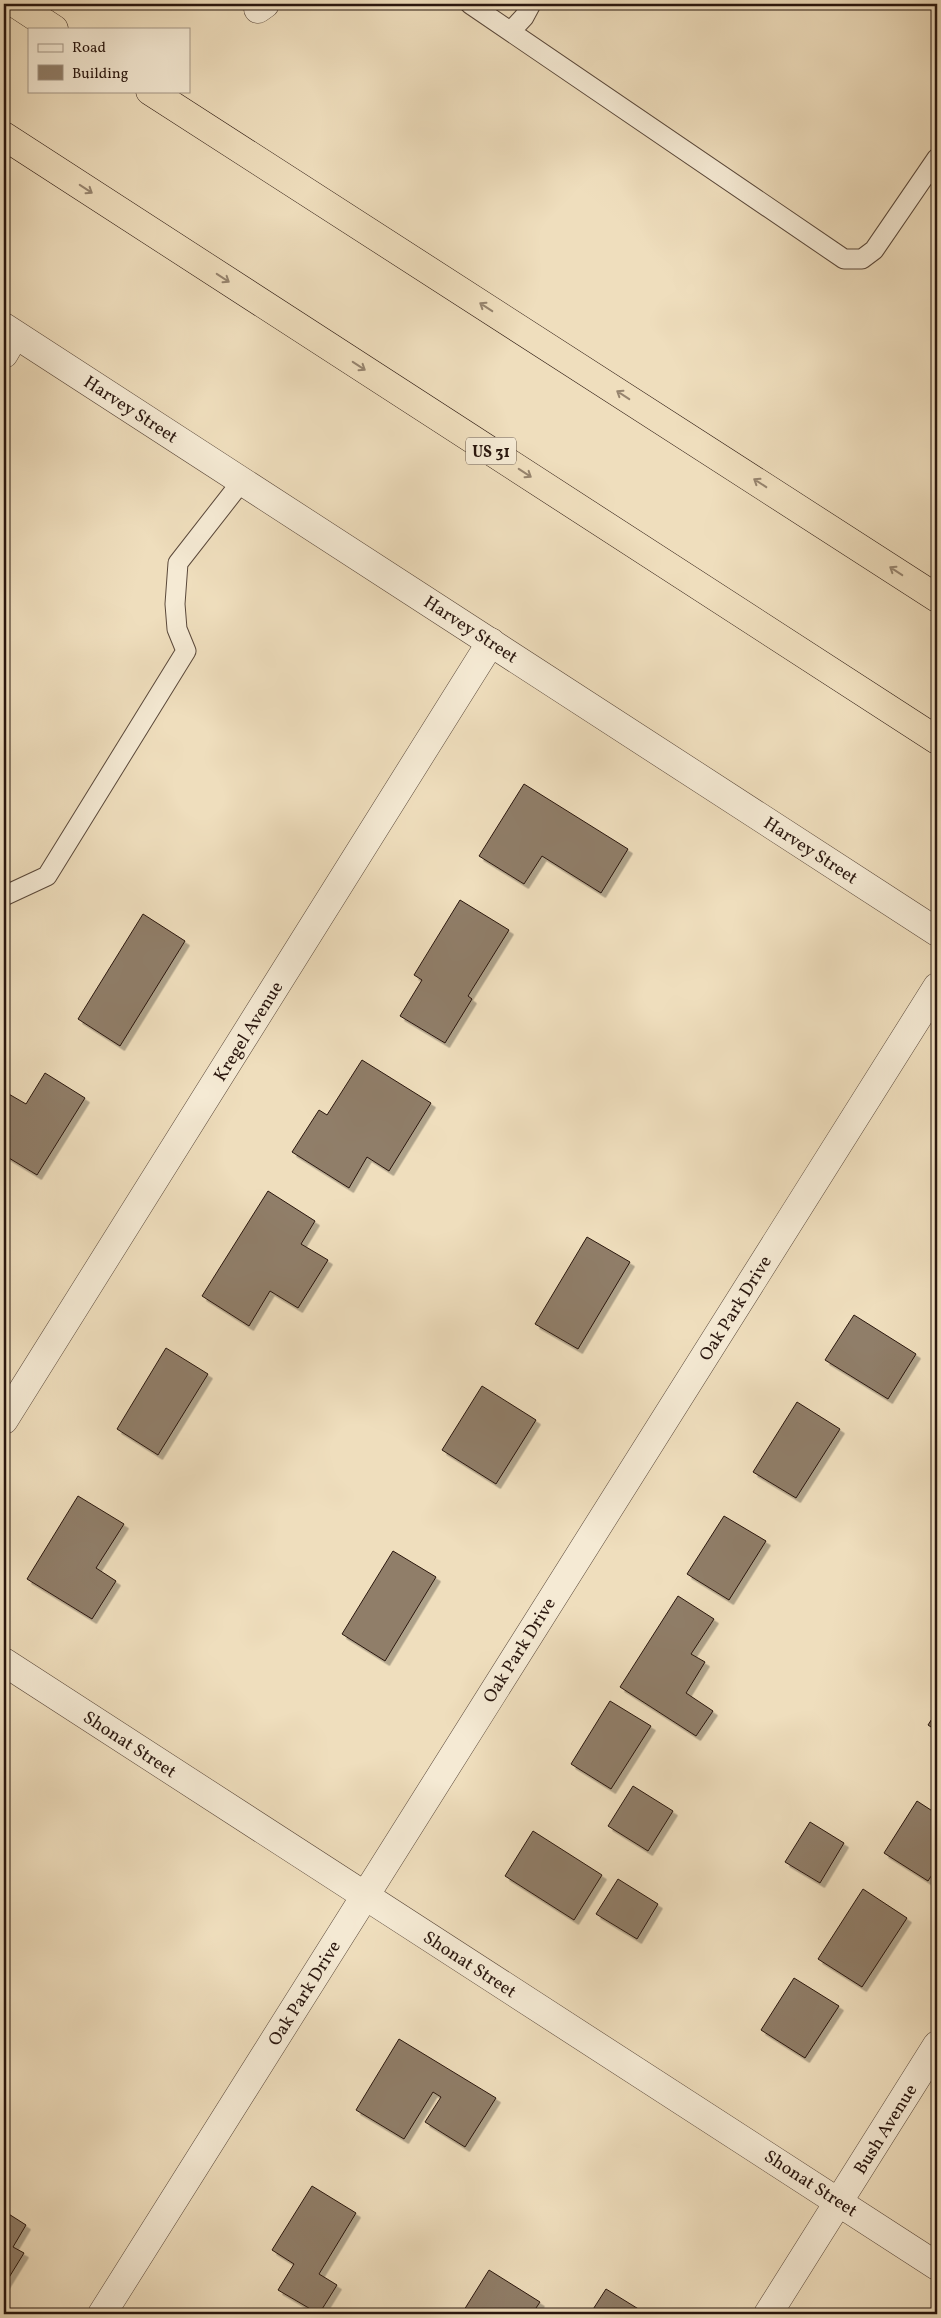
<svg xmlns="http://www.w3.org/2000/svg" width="941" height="2318" font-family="Vollkorn,serif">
<defs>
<filter id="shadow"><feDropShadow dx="4.5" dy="4.5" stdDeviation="0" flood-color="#0004"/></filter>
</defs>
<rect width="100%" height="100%" fill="#efdebd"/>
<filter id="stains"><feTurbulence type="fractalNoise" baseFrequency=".004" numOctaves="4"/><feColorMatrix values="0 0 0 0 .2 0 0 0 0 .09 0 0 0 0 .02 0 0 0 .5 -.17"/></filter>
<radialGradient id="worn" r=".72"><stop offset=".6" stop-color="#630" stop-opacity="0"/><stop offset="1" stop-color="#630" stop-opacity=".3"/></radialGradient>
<path fill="#907e69" stroke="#29160e" filter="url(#shadow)" d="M 524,784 L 628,849 L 601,893 L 542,856 L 524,884 L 479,856 Z
M 460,900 L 509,930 L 468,996 L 472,999 L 445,1043 L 400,1016 L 422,980 L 414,975 Z
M 143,914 L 185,941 L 120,1046 L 78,1019 Z
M 362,1060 L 431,1103 L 389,1171 L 367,1157 L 349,1188 L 292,1152 L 319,1110 L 327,1115 Z
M 45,1073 L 85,1098 L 37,1175 L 4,1155 L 4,1098 L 7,1093 L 26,1104 Z
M 268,1191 L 315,1221 L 301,1244 L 328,1260 L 298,1308 L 270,1291 L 249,1326 L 202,1296 Z
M 587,1237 L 630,1262 L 578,1349 L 535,1324 Z
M 854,1315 L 916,1354 L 888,1399 L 825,1360 Z
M 166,1348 L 208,1374 L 158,1455 L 117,1429 Z
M 482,1386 L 536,1420 L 496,1484 L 442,1450 Z
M 797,1402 L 840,1429 L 796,1498 L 753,1472 Z
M 78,1496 L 124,1524 L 96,1568 L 116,1581 L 92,1619 L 27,1579 Z
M 724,1516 L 766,1541 L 729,1600 L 687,1574 Z
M 393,1551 L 436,1577 L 385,1661 L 342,1634 Z
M 678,1596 L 714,1619 L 691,1654 L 705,1662 L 686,1693 L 713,1711 L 696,1736 L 620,1687 Z
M 610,1701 L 651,1726 L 611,1789 L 571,1764 Z
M 937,1711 L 937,1731 L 928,1725 Z
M 633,1786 L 673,1811 L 648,1851 L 608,1826 Z
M 917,1801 L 937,1814 L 937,1867 L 928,1881 L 884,1853 Z
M 810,1822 L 844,1843 L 820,1883 L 785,1862 Z
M 533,1831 L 602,1875 L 574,1920 L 505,1876 Z
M 618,1879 L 658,1904 L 637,1939 L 596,1914 Z
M 863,1889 L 907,1918 L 862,1987 L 818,1959 Z
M 794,1978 L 839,2006 L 805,2058 L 761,2030 Z
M 399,2039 L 496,2098 L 465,2147 L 425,2122 L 441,2097 L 433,2092 L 404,2139 L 356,2110 Z
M 312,2186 L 356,2213 L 319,2274 L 337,2285 L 319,2314 L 278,2290 L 294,2264 L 272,2250 Z
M 4,2211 L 26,2225 L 13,2247 L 24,2253 L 5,2284 Z
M 489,2270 L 540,2302 L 532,2314 L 470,2314 L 464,2310 Z
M 606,2289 L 645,2313 L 644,2314 L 590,2314 Z"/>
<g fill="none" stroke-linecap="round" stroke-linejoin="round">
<defs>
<path id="service" d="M 470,4 L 844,259 L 862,259 L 874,250 L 937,158
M 511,31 L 524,17 L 531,4
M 4,896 L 47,876 L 186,651 L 177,629 L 175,604 L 178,563 L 242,481"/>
<path id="minor" d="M 258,9 L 265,4
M 4,354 L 15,335
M 4,1420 L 491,642
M 4,1662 L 937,2266
M 102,2314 L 937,987
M 768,2314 L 937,2045"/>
<path id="tertiary" d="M 4,327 L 937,932"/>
<path id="motorway" d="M 16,4 L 54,29
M 150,91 L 937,598
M 4,136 L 937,740"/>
</defs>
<use href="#service" stroke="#5a483a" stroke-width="21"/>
<use href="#minor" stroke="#5a483a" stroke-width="29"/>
<use href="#tertiary" stroke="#5a483a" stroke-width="29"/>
<use href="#motorway" stroke="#29160e" stroke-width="29"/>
<use href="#service" stroke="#f5ead4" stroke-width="19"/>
<use href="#minor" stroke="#f5ead4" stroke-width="28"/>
<use href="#tertiary" stroke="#f5ead4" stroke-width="28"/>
<use href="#motorway" stroke="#efdebd" stroke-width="28"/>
</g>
<defs><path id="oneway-shaft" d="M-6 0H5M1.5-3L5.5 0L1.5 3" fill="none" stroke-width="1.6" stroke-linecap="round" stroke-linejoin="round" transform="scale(1.25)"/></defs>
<g stroke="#96846e">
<use href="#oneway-shaft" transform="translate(86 189) rotate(33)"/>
<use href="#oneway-shaft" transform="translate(223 278) rotate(33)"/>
<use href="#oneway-shaft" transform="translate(486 307) rotate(-147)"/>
<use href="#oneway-shaft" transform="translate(359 366) rotate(33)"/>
<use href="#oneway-shaft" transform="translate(623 395) rotate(-147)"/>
<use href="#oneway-shaft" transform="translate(525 473) rotate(33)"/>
<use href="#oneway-shaft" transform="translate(760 483) rotate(-147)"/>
<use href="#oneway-shaft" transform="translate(896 571) rotate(-147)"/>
</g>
<g text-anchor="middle" stroke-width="4.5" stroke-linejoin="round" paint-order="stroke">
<rect fill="#f5ead4" stroke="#665649" stroke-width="1" x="466" y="437.5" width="50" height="27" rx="4"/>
<g font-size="16" font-weight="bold" fill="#29160e">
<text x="491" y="457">US 31</text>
</g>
<g font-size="18" fill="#29160e" stroke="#f5ead4">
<text transform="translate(131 409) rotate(33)" y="6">Harvey Street</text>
<text transform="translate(471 629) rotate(33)" y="6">Harvey Street</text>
<text transform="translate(811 850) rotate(33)" y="6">Harvey Street</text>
<text transform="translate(248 1031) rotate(-58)" y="6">Kregel Avenue</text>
<text transform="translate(735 1308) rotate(-58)" y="6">Oak Park Drive</text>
<text transform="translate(519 1650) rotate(-58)" y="6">Oak Park Drive</text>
<text transform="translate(130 1744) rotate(33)" y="6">Shonat Street</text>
<text transform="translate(470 1964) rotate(33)" y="6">Shonat Street</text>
<text transform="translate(304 1993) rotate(-58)" y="6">Oak Park Drive</text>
<text transform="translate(885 2129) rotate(-58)" y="6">Bush Avenue</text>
<text transform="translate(811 2183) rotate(33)" y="6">Shonat Street</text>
</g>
</g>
<rect width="941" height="2318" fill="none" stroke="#efdebd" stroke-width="20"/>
<rect x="5" y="5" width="931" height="2308" fill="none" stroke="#29160e" stroke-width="2.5"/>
<rect x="10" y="10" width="921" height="2298" fill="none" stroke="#29160e"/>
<rect x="28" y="28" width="162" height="65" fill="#f5ead4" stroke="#a39585"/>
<rect x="38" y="44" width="25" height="8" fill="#f5ead4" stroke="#a39585"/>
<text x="72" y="52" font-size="15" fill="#29160e">Road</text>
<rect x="38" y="65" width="25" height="15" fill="#907e69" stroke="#a39585"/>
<text x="72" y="78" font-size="15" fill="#29160e">Building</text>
<rect width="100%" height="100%" filter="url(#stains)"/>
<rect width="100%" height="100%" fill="url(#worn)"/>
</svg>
